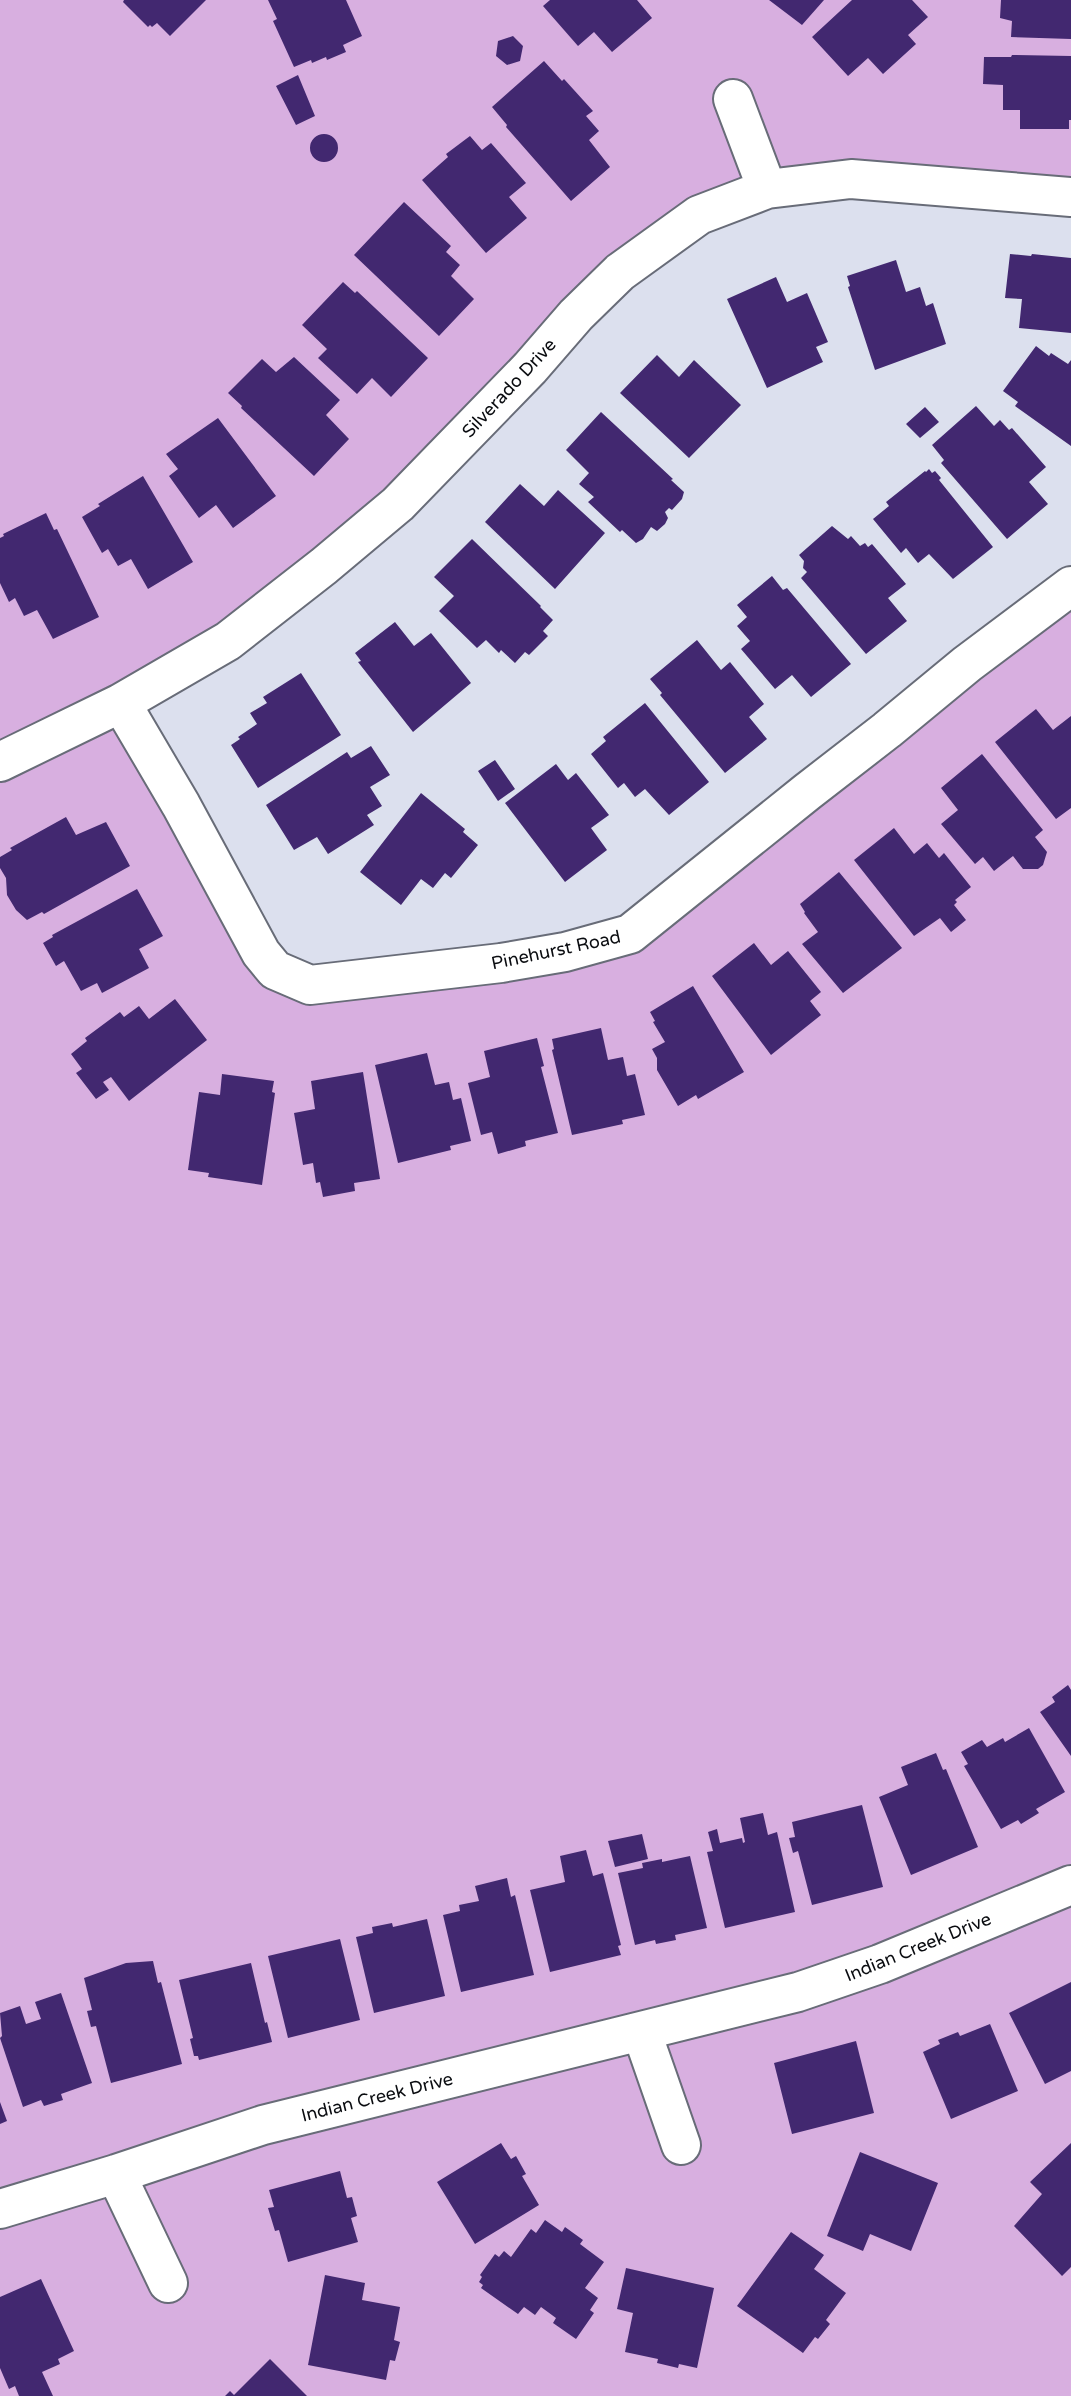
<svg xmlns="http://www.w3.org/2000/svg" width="1071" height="2396" font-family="'Varela Round',sans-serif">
<rect width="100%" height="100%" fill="#dce0ee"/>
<path fill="#d8afe0" d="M 0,0 L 1071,0 L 1071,201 L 861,179 L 693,219 L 386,516 L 137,694 L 289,977 L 567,960 L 1071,582 L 1071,2396 L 0,2396 Z"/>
<path fill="#422870" d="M 124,0 L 206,0 L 170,36 L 157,23 L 152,27 L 150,25 L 148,27 L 123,2 Z
M 268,0 L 346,0 L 362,36 L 343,45 L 346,52 L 327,60 L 326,57 L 312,63 L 311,60 L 294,67 L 273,21 L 277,19 Z
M 550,0 L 637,0 L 652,18 L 612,52 L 594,32 L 578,46 L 543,6 Z
M 769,0 L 824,0 L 802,25 Z
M 852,0 L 912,0 L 928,17 L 908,35 L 916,44 L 883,74 L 868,58 L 848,76 L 812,37 Z
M 1001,0 L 1071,0 L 1071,39 L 1011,37 L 1012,21 L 1000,18 Z
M 513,36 L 523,46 L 520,61 L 507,65 L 496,56 L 498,41 Z
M 1012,55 L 1071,56 L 1071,120 L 1069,120 L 1069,129 L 1020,129 L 1020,110 L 1003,110 L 1003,85 L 983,84 L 984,57 L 1011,57 Z
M 544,61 L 562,81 L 564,79 L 593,111 L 586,116 L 599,131 L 589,140 L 610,167 L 571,201 L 506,127 L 507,125 L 492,107 Z
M 298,75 L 315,116 L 296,125 L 276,86 Z
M310 148a14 14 0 1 1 28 0a14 14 0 1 1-28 0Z
M 470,136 L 482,150 L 491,143 L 526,183 L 509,197 L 527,218 L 486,253 L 422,180 L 448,157 L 446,154 Z
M 404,202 L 451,246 L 446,252 L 460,265 L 451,276 L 474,299 L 439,336 L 354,255 Z
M 1010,254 L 1031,256 L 1032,254 L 1071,258 L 1071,333 L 1019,328 L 1022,299 L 1005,298 Z
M 896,260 L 906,292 L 920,287 L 926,306 L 933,303 L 946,344 L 875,370 L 848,287 L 850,286 L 847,276 Z
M 776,277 L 787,302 L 807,293 L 828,342 L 816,347 L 823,362 L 767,388 L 727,299 Z
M 343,282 L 355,293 L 357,291 L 428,358 L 391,397 L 372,378 L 357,394 L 318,358 L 327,349 L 302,325 Z
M 1036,346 L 1049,356 L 1051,353 L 1068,364 L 1071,360 L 1071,446 L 1015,406 L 1018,402 L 1003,391 Z
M 657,355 L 679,377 L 694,360 L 741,405 L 689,458 L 620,393 Z
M 294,357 L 340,400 L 326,415 L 349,439 L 314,476 L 241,408 L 242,406 L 228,393 L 262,359 L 276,372 Z
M 976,406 L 994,426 L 1000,420 L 1009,430 L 1012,428 L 1046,467 L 1029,482 L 1048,504 L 1007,539 L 941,463 L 944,460 L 932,445 Z
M 925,407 L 939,422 L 920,438 L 906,424 Z
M 601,412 L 673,479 L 671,480 L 684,492 L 682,499 L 672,510 L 669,508 L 665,512 L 668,518 L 665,524 L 657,531 L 651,527 L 643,539 L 636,543 L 622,530 L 620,532 L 588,502 L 594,497 L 579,484 L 589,473 L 566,450 Z
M 218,418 L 276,496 L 233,528 L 216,505 L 199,518 L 169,476 L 178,469 L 166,454 Z
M 929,469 L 932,473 L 935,471 L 941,478 L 939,480 L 993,547 L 953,579 L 929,554 L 918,563 L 906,548 L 901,553 L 873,519 L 889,506 L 886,502 L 925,471 L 926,472 Z
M 143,476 L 193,562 L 148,589 L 131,559 L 118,566 L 108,549 L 102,553 L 82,517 L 100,506 L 98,504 Z
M 520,484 L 544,506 L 558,490 L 605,533 L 555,589 L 485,522 Z
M 46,513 L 54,530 L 57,529 L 99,617 L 53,639 L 37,610 L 24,616 L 15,598 L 9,602 L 0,583 L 0,538 L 4,536 L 3,534 Z
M 832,526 L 848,539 L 851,536 L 860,546 L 865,543 L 868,547 L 872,544 L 906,584 L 888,598 L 907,621 L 866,654 L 801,578 L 807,572 L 803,568 L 804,561 L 799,555 Z
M 472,539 L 541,606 L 540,607 L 553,620 L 543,631 L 548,636 L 529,655 L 525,652 L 515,663 L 501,650 L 499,653 L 486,640 L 477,648 L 439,611 L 454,596 L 434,577 Z
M 772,576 L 783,590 L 787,588 L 851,664 L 811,697 L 792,675 L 775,689 L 741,649 L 750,641 L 737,626 L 747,617 L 737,605 Z
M 395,622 L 414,646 L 431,633 L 471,683 L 413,732 L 358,662 L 361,661 L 355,653 Z
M 697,640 L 721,670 L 730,662 L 764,704 L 749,717 L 767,739 L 725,773 L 660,695 L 662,693 L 650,679 Z
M 301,673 L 341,735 L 258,788 L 231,745 L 240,739 L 238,737 L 257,724 L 250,713 L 267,703 L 263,697 Z
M 645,703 L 709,782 L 669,815 L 645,789 L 635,797 L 624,783 L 618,788 L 591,754 L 606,741 L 603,737 Z
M 1036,709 L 1053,730 L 1071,716 L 1071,808 L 1056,819 L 995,742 Z
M 371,746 L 390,775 L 370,787 L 382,806 L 367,815 L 374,825 L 328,854 L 317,837 L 294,850 L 266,805 L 347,752 L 351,758 Z
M 982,754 L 1043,830 L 1035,837 L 1047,852 L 1043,865 L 1038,869 L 1023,869 L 1013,856 L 994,871 L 983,857 L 975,864 L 941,824 L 958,810 L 941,788 Z
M 495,760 L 515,789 L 498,801 L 478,771 Z
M 556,764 L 568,780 L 576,773 L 609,815 L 591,828 L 607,850 L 565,882 L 505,803 Z
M 421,793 L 465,829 L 463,832 L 478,845 L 451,878 L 445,873 L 433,888 L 421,879 L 401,905 L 360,872 Z
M 66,817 L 76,835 L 106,822 L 130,866 L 44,914 L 42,912 L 27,920 L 16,910 L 7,895 L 6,878 L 0,868 L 0,857 L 12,850 L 10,848 Z
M 894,828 L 914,854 L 927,843 L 939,858 L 944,853 L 971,887 L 955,900 L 957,902 L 954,905 L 966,920 L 951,932 L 940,918 L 914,936 L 854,860 Z
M 839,872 L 902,948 L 843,993 L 802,944 L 818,932 L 804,913 L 805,912 L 800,904 Z
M 137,889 L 163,936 L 139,949 L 149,968 L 102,993 L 97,983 L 81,991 L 64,961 L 56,966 L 43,943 L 53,937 L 52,935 Z
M 754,943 L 771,965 L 788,951 L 821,992 L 810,1001 L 821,1015 L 771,1055 L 712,976 Z
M 693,986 L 744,1072 L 698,1099 L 696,1095 L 678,1106 L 657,1070 L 657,1058 L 652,1049 L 665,1042 L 653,1022 L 655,1021 L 650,1012 Z
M 175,999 L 207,1040 L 129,1101 L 111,1077 L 103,1082 L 109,1090 L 96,1099 L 76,1073 L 82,1069 L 71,1054 L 87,1041 L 85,1038 L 120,1012 L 124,1017 L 139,1006 L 149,1019 Z
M 601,1028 L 608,1060 L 623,1057 L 627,1076 L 635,1074 L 645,1115 L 622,1120 L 623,1124 L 572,1135 L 552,1050 L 554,1049 L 552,1039 Z
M 537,1038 L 544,1066 L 541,1067 L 558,1133 L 525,1141 L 526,1146 L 498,1154 L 492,1132 L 481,1135 L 468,1083 L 490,1077 L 484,1051 Z
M 427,1053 L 435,1085 L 449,1082 L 453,1100 L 461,1098 L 471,1141 L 450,1146 L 451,1150 L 398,1163 L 375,1065 Z
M 363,1072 L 380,1179 L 354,1183 L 355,1191 L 323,1197 L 320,1182 L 316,1183 L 313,1163 L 303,1165 L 294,1113 L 315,1109 L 311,1081 Z
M 222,1074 L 274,1081 L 272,1092 L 275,1093 L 262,1185 L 208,1177 L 209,1173 L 188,1170 L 199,1092 L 220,1095 Z
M 1068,1685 L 1071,1690 L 1071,1756 L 1040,1712 L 1055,1702 L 1052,1697 Z
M 1029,1728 L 1065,1792 L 1036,1809 L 1039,1813 L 1021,1824 L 1018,1820 L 1001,1829 L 964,1766 L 968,1764 L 961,1752 L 982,1740 L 987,1747 L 1003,1738 L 1005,1742 Z
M 936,1753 L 943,1770 L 946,1769 L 978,1847 L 911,1875 L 879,1797 L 908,1785 L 901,1767 Z
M 862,1805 L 883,1887 L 812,1905 L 798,1851 L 793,1853 L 789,1838 L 795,1837 L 792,1822 Z
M 763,1813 L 768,1835 L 777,1832 L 795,1912 L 725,1928 L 707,1852 L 713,1851 L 708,1832 L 717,1829 L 720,1843 L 742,1838 L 743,1843 L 745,1842 L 740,1818 Z
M 642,1834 L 648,1859 L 615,1867 L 608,1841 Z
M 586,1850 L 593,1876 L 603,1873 L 621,1945 L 618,1946 L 621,1955 L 550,1972 L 530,1890 L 565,1882 L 560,1856 Z
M 690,1856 L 707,1928 L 675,1935 L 676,1940 L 656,1944 L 655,1940 L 635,1945 L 618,1873 L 643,1868 L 642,1863 L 662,1859 L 662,1862 Z
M 507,1878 L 511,1897 L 515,1895 L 534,1975 L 461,1992 L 443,1915 L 460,1911 L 459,1905 L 479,1901 L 475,1886 Z
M 427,1919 L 445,1996 L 374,2013 L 356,1937 L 373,1933 L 372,1927 L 392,1923 L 393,1927 Z
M 340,1939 L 360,2020 L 288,2038 L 268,1956 Z
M 153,1961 L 158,1983 L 161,1982 L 182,2064 L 111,2083 L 96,2026 L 91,2027 L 87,2011 L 92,2010 L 84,1978 L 126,1963 Z
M 251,1963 L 265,2023 L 267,2022 L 272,2042 L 199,2060 L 198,2056 L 194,2056 L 190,2039 L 193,2038 L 179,1980 Z
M 1071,1982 L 1071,2071 L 1045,2084 L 1009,2013 Z
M 61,1993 L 92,2083 L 61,2094 L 63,2100 L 44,2106 L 41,2100 L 23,2107 L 0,2038 L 2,2036 L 0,2013 L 20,2006 L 26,2024 L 41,2019 L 35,2002 Z
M 990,2024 L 1018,2091 L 951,2119 L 923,2052 L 940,2044 L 938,2040 L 958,2032 L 960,2036 Z
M 856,2041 L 874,2113 L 792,2134 L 774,2063 Z
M 0,2102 L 7,2121 L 0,2124 Z
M 501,2143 L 511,2159 L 516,2156 L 526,2174 L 522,2176 L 539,2205 L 475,2244 L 437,2182 Z
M 1071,2143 L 1071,2267 L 1062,2276 L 1014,2226 L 1042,2194 L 1030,2182 Z
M 860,2152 L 938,2183 L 911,2251 L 870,2234 L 863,2251 L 827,2236 Z
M 340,2171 L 347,2198 L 352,2197 L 357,2216 L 351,2218 L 358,2242 L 288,2262 L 279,2230 L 275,2231 L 268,2208 L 274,2207 L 269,2190 Z
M 545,2220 L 562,2232 L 565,2227 L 583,2240 L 580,2244 L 604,2262 L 585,2288 L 598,2298 L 590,2310 L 594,2313 L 576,2339 L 553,2323 L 556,2318 L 541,2307 L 535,2315 L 524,2307 L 518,2314 L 481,2288 L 483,2285 L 479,2282 L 482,2277 L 480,2275 L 495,2254 L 499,2257 L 504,2251 L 511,2257 L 531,2229 L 536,2233 Z
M 791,2232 L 824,2255 L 814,2269 L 846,2293 L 826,2320 L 830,2324 L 818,2339 L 815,2337 L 803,2353 L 737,2306 Z
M 626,2268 L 714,2288 L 697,2368 L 679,2364 L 678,2368 L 657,2363 L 658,2359 L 625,2352 L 633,2313 L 617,2309 Z
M 325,2275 L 365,2283 L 362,2300 L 400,2307 L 394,2340 L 400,2342 L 395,2361 L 390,2360 L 386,2380 L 308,2365 Z
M 41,2279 L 74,2351 L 58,2359 L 60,2364 L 42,2372 L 53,2396 L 19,2396 L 15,2386 L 9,2389 L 0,2368 L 0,2297 Z
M 270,2359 L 307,2396 L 225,2396 L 230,2391 L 234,2395 Z"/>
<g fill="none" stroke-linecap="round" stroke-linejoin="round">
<defs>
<path id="minor" d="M 733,99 L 767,189
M 121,703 L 181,805 L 261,953 L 275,970 L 310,985 L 501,963 L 565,952 L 630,934 L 807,792 L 887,730 L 967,664 L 1071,586
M 0,762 L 121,703 L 228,641 L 324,566 L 398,504 L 530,368 L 576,315 L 620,272 L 699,215 L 767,189 L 851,179 L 1071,197
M 642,2033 L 681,2145
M 116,2174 L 168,2283
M 0,2209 L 116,2174 L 263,2125 L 798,1992 L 880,1964 L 1071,1885"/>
</defs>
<use href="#minor" stroke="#686c78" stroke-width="42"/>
<use href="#minor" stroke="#fff" stroke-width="38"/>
</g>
<g text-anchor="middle" stroke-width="7" stroke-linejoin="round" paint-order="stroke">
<g font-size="18" fill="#0a0c10" stroke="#fff">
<text transform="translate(509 388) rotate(-47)" y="6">Silverado Drive</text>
<text transform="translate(556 950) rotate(-12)" y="6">Pinehurst Road</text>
<text transform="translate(918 1947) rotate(-22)" y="6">Indian Creek Drive</text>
<text transform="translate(377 2097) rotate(-14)" y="6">Indian Creek Drive</text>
</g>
</g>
</svg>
